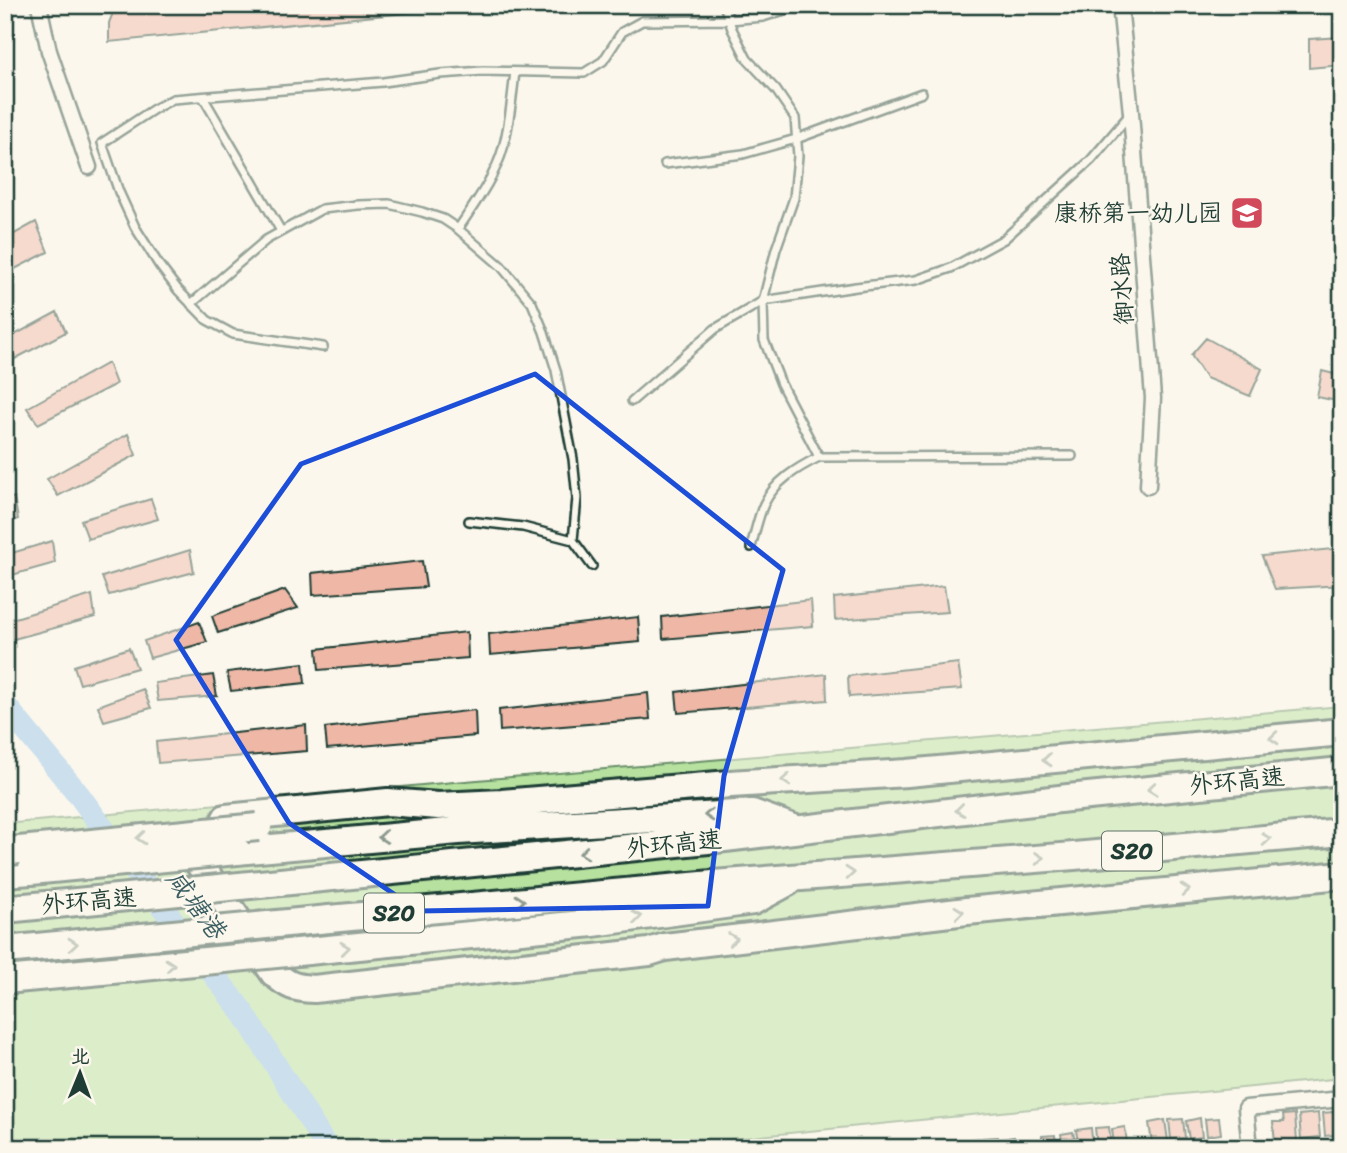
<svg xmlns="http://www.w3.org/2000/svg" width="1347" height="1153" font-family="Sriracha,'LXGW WenKai TC',sans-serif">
<rect width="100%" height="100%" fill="#fbf7ec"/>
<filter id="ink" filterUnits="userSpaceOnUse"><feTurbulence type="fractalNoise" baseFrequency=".0143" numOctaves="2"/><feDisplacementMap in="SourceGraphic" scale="14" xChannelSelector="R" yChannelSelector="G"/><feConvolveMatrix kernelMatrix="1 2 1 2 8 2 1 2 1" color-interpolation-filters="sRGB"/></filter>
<g filter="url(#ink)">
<path fill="#b6e19f" stroke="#6a8f6a" stroke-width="2" d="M 1342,706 L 1342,1078 L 769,1135 L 665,1148 L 5,1148 L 5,824 L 454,782 Z"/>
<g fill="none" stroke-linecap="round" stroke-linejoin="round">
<path stroke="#92c1ed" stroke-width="23" d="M 5,705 L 79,795 L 110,838 L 244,1014 L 327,1148"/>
</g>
<path fill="#efb7a6" stroke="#1f3d34" stroke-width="2" d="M 116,5 L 488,5 L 109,42 L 109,23 Z
M 1342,37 L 1342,65 L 1309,68 L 1309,39 Z
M 36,222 L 48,252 L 5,274 L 5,239 Z
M 57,312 L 66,332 L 5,364 L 5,340 Z
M 1206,338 L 1262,369 L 1250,396 L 1206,378 L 1191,355 Z
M 108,363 L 116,384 L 38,424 L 27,408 Z
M 1322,371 L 1342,376 L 1342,402 L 1317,397 Z
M 128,434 L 136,455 L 58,496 L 47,479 Z
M 14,497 L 18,519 L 5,523 L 5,500 Z
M 151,499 L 158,519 L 88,539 L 81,520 Z
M 52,541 L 55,563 L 5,577 L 5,555 Z
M 1342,548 L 1342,585 L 1275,589 L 1262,556 Z
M 190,550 L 194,572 L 109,595 L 102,577 Z
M 422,561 L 426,587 L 313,595 L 312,573 Z
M 944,586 L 948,612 L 835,620 L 834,598 Z
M 285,590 L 298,608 L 218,633 L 212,616 Z
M 92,595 L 95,617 L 10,640 L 5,627 L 5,621 Z
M 811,600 L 813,626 L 663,639 L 662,617 Z
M 638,617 L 640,642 L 490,655 L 489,634 Z
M 199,622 L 207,642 L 150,658 L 144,641 Z
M 467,632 L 468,658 L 319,670 L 317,649 Z
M 129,648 L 137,668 L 80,684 L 74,666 Z
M 303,663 L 305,683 L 231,691 L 227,672 Z
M 958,663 L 962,689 L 849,697 L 848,676 Z
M 826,674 L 827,700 L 678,713 L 676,692 Z
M 213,675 L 217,696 L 158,701 L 155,683 Z
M 143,689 L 151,708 L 104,721 L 98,706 Z
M 648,693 L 650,719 L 500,731 L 499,710 Z
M 475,710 L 476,736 L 327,749 L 325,728 Z
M 306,725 L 307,751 L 158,763 L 156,742 Z
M 1342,1111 L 1342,1134 L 1325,1136 L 1323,1113 Z
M 1318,1113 L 1320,1137 L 1301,1139 L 1299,1115 Z
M 1295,1114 L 1297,1141 L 1275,1143 L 1273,1122 L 1284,1122 L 1283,1115 Z
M 1200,1118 L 1202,1137 L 1189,1139 L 1186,1121 Z
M 1219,1118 L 1221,1134 L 1207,1136 L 1205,1119 Z
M 1183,1119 L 1185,1138 L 1171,1139 L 1169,1120 Z
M 1165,1120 L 1168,1141 L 1152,1143 L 1149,1123 Z
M 1109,1127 L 1111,1146 L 1097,1147 L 1095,1128 Z
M 1125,1127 L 1127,1143 L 1114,1145 L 1112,1129 Z
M 1091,1128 L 1093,1148 L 1079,1148 L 1076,1130 Z
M 1073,1132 L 1076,1148 L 1063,1148 L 1061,1134 Z
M 1055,1135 L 1056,1148 L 1043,1148 L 1042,1136 Z
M 998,1137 L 999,1148 L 983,1148 L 982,1138 Z
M 1014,1137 L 1016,1148 L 1001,1148 L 1000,1139 Z
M 979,1138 L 980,1148 L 963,1148 L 962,1140 Z"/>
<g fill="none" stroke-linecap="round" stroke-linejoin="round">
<defs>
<path id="service" d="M 724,5 L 732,29 L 747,59 L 776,90 L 795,118 L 798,156 L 794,198 L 776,249 L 763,301 L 764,340 L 781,384 L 819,457
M 203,97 L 281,231
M 665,164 L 743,154 L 796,139 L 922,93
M 458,229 C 474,205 496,175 503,148 C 510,123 512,97 515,72
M 191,304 L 266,240 L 322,209 L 358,205 L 389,204 L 422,212 L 443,219 L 458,229 L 501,266 L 532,303 L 544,332 L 556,370 L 573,459 L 577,498 L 573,540
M 323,347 L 233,334 L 207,320 L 178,290 L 159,265 L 135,227 L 119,192 L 102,143 L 154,109 L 173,99 L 383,82 L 440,74 L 483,71 L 584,73 L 603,61 L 622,32 L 642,21 L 729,20 L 763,17 L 800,5
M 632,401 L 715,329 L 763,301 L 856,287 L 916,280 L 951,268 L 1004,239 L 1091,160 L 1131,113
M 469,521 L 523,527 L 573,540 L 592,566
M 751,547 C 755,533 758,517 764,504 C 775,481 797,468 819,457 L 1072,456"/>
<path id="minor" d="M 39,5 L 49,51 L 89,167
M 1120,5 L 1131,113 L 1153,398 L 1148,486
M 1250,1148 L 1246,1108 L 1342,1099"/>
<path id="motorway" d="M 226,818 L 388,802 L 438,806 L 502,803 L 730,784 L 907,773 L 1342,732
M 195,837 L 193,841 L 194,856 L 274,973 C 288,986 295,988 314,989 L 649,952 L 665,947 L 967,911 L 1342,875
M 237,851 L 458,831 L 752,813 L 793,828
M 5,873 L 31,871
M 301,880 L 708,840 L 1068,798 L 1342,771
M 329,919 L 713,884 L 1074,856 L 1342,832
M 308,951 L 593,923 L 753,901 L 788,882
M 5,980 L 102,971"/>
</defs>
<use href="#service" stroke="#1f3d34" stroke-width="12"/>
<use href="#minor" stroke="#1f3d34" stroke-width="19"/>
<use href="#motorway" stroke="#1f3d34" stroke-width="32"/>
<use href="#service" stroke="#fbf7ec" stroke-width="7"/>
<use href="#minor" stroke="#fbf7ec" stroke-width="14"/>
<use href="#motorway" stroke="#fbf7ec" stroke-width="26"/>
<defs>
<path id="motorway-bridge" d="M 9,851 L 258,827
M 31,871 L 237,851
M 5,909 L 301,880
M 5,950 L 329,919
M 102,971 L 308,951"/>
</defs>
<use href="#motorway-bridge" stroke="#1f3d34" stroke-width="32" stroke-linecap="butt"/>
<use href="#motorway-bridge" stroke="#fbf7ec" stroke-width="26"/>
</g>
<defs><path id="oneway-chevron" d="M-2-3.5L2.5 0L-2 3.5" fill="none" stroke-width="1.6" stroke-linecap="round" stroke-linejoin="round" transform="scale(1.75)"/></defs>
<g stroke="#8d9a90">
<use href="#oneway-chevron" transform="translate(1274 738) rotate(175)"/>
<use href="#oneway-chevron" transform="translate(1047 760) rotate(175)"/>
<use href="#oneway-chevron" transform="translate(786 780) rotate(177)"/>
<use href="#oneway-chevron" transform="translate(1152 789) rotate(174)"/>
<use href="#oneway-chevron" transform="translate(960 810) rotate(173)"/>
<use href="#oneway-chevron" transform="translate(709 815) rotate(177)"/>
<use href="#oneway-chevron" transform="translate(383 837) rotate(175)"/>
<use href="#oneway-chevron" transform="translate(141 838) rotate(175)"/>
<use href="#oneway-chevron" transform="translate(1266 839) rotate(-5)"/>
<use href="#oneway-chevron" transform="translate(584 853) rotate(174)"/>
<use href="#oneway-chevron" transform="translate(1039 858) rotate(-5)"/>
<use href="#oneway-chevron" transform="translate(850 873) rotate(-5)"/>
<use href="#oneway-chevron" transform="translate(1185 890) rotate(-5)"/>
<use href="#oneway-chevron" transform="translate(520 901) rotate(-5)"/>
<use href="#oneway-chevron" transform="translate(959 912) rotate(-6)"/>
<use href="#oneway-chevron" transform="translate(637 917) rotate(-8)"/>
<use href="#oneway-chevron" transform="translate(733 939) rotate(-7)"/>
<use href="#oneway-chevron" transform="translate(73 944) rotate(-5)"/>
<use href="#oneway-chevron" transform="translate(345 948) rotate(-6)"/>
<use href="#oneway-chevron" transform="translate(170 965) rotate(-5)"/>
</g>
</g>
<path d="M0 0H1347V1153H0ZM 535,374 L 783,570 L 724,776 L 708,906 L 419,911 L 289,823 L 176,640 L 301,464 Z" fill="#fbf7ec" fill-opacity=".55" fill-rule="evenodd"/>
<path fill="none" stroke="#1d4ed8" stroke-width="5" stroke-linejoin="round" d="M 535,374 L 783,570 L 724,776 L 708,906 L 419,911 L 289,823 L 176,640 L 301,464 Z"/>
<defs>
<symbol id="school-square" viewBox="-11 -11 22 22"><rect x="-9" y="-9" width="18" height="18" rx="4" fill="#d1495b" stroke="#fbf7ec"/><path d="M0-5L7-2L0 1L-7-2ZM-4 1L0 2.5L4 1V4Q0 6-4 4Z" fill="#fff"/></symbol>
</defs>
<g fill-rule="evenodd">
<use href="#school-square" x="1228" y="194" width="38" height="38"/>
</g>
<g text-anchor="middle" stroke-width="5" stroke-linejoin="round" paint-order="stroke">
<g fill="#fbf7ec" stroke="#61756b" stroke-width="2">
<rect x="1102" y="831.5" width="60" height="39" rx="5"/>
<rect x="364" y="893.5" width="60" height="39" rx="5"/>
</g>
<g font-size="23" font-weight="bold" fill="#1f3d34">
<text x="1132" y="859">S20</text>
<text x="394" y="921">S20</text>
</g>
<g font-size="24" fill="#1f3d34" stroke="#fbf7ec" text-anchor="end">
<text x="1222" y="221">康桥第一幼儿园</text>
</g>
<g font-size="24" fill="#1f3d34" stroke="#fbf7ec">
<text transform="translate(1122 289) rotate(-94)" y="8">御水路</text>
<text transform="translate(1237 781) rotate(-6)" y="8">外环高速</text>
<text transform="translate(674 844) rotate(-6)" y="8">外环高速</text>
<text transform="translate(89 901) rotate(-5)" y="8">外环高速</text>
</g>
<g font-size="26" font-style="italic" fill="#3c5e62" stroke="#fbf7ec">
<text transform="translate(196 904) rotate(53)" y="9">咸塘港</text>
</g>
</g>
<rect width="1347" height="1153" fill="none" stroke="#fbf7ec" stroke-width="28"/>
<rect x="14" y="14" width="1319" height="1125" fill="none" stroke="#1f3d34" stroke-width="2.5" filter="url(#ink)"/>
<g transform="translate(80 1073) rotate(1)" stroke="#fbf7ec" stroke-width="5" paint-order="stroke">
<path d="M0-5L12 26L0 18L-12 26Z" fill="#1f3d34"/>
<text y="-10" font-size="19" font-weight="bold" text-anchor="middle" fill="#1f3d34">北</text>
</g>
</svg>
